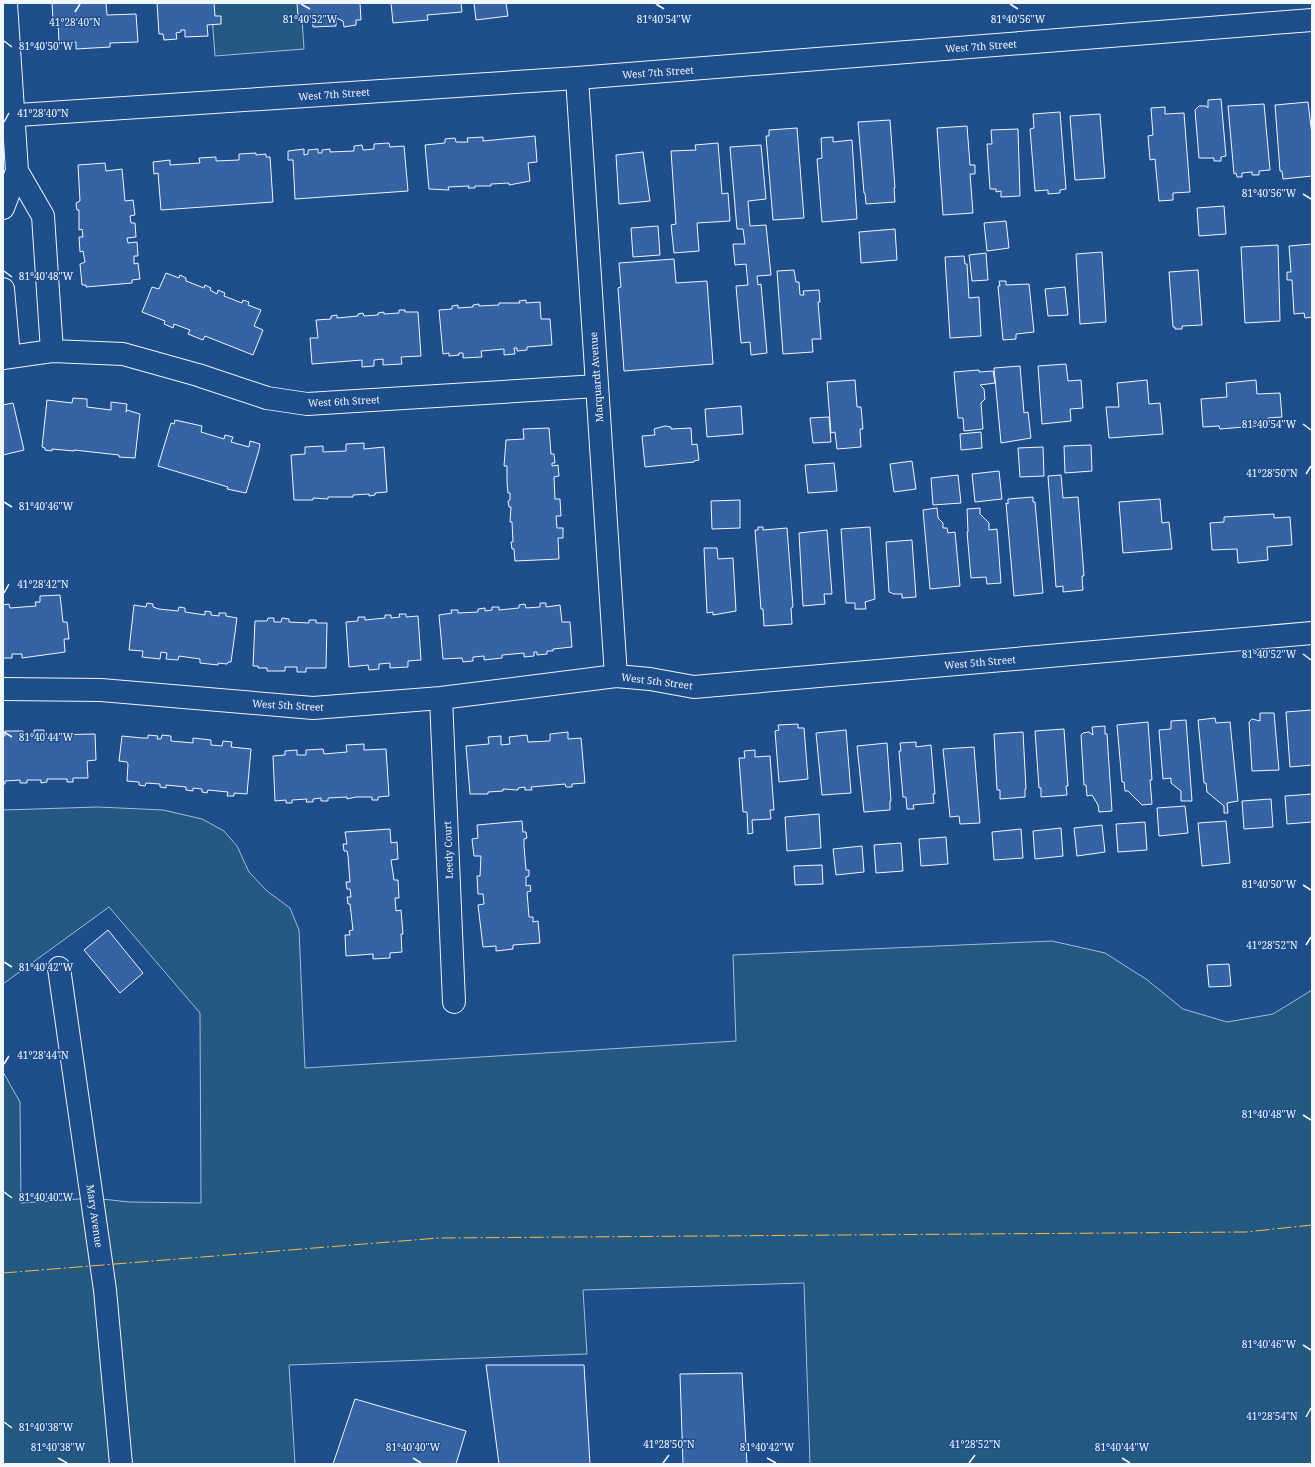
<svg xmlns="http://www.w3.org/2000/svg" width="1315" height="1467" font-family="'Noto Serif',serif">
<rect width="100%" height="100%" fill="#1f4e8c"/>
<path fill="#245a82" stroke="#a8bbd7" d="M 211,3 L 301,3 L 304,49 L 215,56 Z
M 98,807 L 163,810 L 202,819 L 224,831 L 237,846 L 249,872 L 267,891 L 290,908 L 299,930 L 305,1068 L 736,1041 L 733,955 L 1052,941 L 1105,953 L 1146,979 L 1183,1009 L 1227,1022 L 1273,1014 L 1312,990 L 1312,1464 L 810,1464 L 804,1283 L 583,1290 L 587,1354 L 289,1365 L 295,1464 L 3,1464 L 3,1072 L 20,1102 L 21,1203 L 93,1198 L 129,1202 L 201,1203 L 200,1013 L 109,907 L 3,984 L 3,810 Z"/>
<path fill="#3563a3" stroke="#f2f6ff" d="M 52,3 L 106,3 L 107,15 L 136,14 L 138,42 L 110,43 L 110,47 L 76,49 L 76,42 L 59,43 L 58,20 L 53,20 Z
M 157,3 L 214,3 L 215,16 L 221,16 L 221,24 L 207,25 L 208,36 L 185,37 L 185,30 L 181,30 L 181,32 L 176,33 L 177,39 L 164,40 L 163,34 L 159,34 Z
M 297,3 L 360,3 L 361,20 L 356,20 L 356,25 L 344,27 L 343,21 L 336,18 L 336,26 L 313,27 L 312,16 L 298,17 Z
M 391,3 L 461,3 L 462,12 L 427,15 L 428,20 L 393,23 Z
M 474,3 L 506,3 L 508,16 L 476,20 Z
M 1221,99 L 1226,156 L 1221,157 L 1221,161 L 1214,161 L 1214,158 L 1199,158 L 1195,110 L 1199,106 L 1206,106 L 1208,108 L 1208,100 Z
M 1308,102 L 1312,135 L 1312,176 L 1283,179 L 1282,171 L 1280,171 L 1275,105 Z
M 1264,104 L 1270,170 L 1259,171 L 1259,175 L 1252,175 L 1252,172 L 1242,173 L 1242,177 L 1237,177 L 1236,173 L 1234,174 L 1228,106 Z
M 1165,107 L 1165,114 L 1184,113 L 1190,192 L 1173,193 L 1173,200 L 1159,201 L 1155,159 L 1150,160 L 1148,136 L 1153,135 L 1151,108 Z
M 1060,112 L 1066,189 L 1060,190 L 1060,193 L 1048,194 L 1048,190 L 1035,191 L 1030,129 L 1034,128 L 1033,114 Z
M 1100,114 L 1105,178 L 1075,180 L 1070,116 Z
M 890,120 L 895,188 L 894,188 L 895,202 L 866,204 L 865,193 L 864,193 L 858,122 Z
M 967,126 L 970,165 L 975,165 L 975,174 L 970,174 L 973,213 L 943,215 L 937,128 Z
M 797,128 L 804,218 L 773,220 L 766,136 L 769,136 L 769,130 Z
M 1018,129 L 1020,196 L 1001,197 L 1001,191 L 996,192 L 996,189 L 990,189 L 987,144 L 992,144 L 991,130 Z
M 535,136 L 537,162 L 528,163 L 530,181 L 509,185 L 509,183 L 491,184 L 491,186 L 475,186 L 475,188 L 468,188 L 469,186 L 448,187 L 449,190 L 429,189 L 425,145 L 445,143 L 445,139 L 455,138 L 456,142 L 468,142 L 467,138 L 483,137 L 483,141 Z
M 833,137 L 833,142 L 852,140 L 857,219 L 822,222 L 817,159 L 822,158 L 821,138 Z
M 389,143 L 390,147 L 404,146 L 408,191 L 295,199 L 293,160 L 288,160 L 288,151 L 304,149 L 304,155 L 308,154 L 308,150 L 318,149 L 318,153 L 322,153 L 322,150 L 330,149 L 330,152 L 354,151 L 354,146 L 362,145 L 363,150 L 374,149 L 374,144 Z
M 718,143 L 722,194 L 728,193 L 730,221 L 697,223 L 699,251 L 674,253 L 671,225 L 676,224 L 671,151 L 696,150 L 695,145 Z
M 761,145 L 766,199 L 748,201 L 750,226 L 766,225 L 771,275 L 757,276 L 758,285 L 761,284 L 767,353 L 751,355 L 750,342 L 741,343 L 736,286 L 748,285 L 746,264 L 735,265 L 733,244 L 745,244 L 743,229 L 737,229 L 730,147 Z
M 643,152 L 650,201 L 619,204 L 616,155 Z
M 256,153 L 256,155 L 266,154 L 266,157 L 270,157 L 273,202 L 161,210 L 158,173 L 154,174 L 153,162 L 170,160 L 170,165 L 200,163 L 199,158 L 216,157 L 216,161 L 239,160 L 239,154 Z
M 105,163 L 106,171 L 122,169 L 125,201 L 133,200 L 135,215 L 130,216 L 131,223 L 135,223 L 136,237 L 127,238 L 128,243 L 137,242 L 138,256 L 134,256 L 134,264 L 138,263 L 140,279 L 132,280 L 132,283 L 86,287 L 86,285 L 82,285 L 80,264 L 85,262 L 83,251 L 80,252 L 79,237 L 83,237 L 82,229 L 79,230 L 79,210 L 77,210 L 76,203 L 80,201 L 78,165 Z
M 1224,206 L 1226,234 L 1199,236 L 1197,208 Z
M 1006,221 L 1009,248 L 987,251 L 984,223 Z
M 658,226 L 660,255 L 633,257 L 631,228 Z
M 895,229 L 897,260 L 861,263 L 859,232 Z
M 1312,244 L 1312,317 L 1305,318 L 1304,313 L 1294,314 L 1292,280 L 1287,280 L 1287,272 L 1291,272 L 1289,246 Z
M 1278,245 L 1280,321 L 1245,323 L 1241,247 Z
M 1102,252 L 1106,322 L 1080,324 L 1076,254 Z
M 986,253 L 988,280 L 972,281 L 969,255 Z
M 964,256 L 965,264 L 967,264 L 969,298 L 979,297 L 981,336 L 950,338 L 945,257 Z
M 674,259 L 676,283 L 707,281 L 713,364 L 624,371 L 618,288 L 621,287 L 619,263 Z
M 794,270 L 796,282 L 799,282 L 800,295 L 804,295 L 803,291 L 819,290 L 820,302 L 818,302 L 821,339 L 812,339 L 813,352 L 783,354 L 777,271 Z
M 1198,270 L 1202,325 L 1182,326 L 1182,329 L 1175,329 L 1175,327 L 1173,327 L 1169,272 Z
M 166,273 L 179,278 L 180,275 L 186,278 L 186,281 L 204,288 L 205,285 L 211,288 L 210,290 L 217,294 L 218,290 L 225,293 L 224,296 L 242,303 L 243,300 L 249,302 L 248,305 L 261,310 L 254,326 L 263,330 L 253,355 L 205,336 L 203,340 L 188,334 L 190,330 L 174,324 L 173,328 L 164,324 L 165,321 L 142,312 L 152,287 L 159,289 Z
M 999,281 L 1006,281 L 1006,285 L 1029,284 L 1034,332 L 1016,334 L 1016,339 L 1003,340 L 998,286 L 1000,286 Z
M 1065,287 L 1068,315 L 1048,316 L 1045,289 Z
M 526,300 L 526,303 L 540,302 L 541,319 L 550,319 L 552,345 L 527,347 L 527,350 L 517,351 L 517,348 L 514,348 L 515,354 L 504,355 L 504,349 L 481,351 L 482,357 L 463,358 L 463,353 L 459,353 L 459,355 L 449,356 L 449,353 L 443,354 L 439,310 L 452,309 L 452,306 L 458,305 L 458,308 L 473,307 L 473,305 L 479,304 L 479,306 L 499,305 L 499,303 L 520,303 L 519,301 Z
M 399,310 L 405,310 L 405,312 L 418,312 L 421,356 L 401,357 L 402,364 L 383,365 L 383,359 L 374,360 L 374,366 L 362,367 L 362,360 L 312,364 L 310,338 L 318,338 L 316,320 L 331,319 L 331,316 L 337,315 L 337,318 L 358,316 L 358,314 L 363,313 L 364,316 L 378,315 L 378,313 L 384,312 L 384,314 L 399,313 Z
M 1066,364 L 1068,381 L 1081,380 L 1083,408 L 1070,409 L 1071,421 L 1042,424 L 1038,366 Z
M 1020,366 L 1024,413 L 1028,412 L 1031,438 L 1001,443 L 994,368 Z
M 979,370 L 979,372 L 993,371 L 995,383 L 980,385 L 984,389 L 985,399 L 981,403 L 983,429 L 964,431 L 963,418 L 958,418 L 954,372 Z
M 855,380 L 857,407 L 861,407 L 863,429 L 860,429 L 861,447 L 837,449 L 835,432 L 831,433 L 827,382 Z
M 1147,380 L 1149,404 L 1160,403 L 1163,434 L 1109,438 L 1106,407 L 1119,407 L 1117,383 Z
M 1256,380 L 1257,394 L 1280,393 L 1282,417 L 1268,418 L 1269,425 L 1220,429 L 1219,426 L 1203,427 L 1201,399 L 1227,397 L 1226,383 Z
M 73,398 L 87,399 L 87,407 L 111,410 L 111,402 L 127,404 L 126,412 L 127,410 L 140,414 L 135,458 L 119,457 L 119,455 L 74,450 L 74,451 L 52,449 L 52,451 L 45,450 L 45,448 L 42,447 L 47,400 L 72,403 Z
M 13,403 L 24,450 L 3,455 L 3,405 Z
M 741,406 L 743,434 L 707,437 L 705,409 Z
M 829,417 L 831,442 L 813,443 L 810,418 Z
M 175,420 L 202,426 L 201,432 L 224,439 L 225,435 L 233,437 L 231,442 L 249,447 L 250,441 L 260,444 L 259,450 L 246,493 L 227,489 L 228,487 L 158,466 L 171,423 L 174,424 Z
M 665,426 L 671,427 L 671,429 L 691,428 L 692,445 L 697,444 L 699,460 L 694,461 L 694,462 L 645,467 L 642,436 L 655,435 L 654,429 Z
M 549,428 L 551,454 L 554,454 L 555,463 L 552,463 L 552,466 L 558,465 L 559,476 L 554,477 L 555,499 L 560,499 L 561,516 L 556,516 L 557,528 L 563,528 L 563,538 L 558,538 L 559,559 L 515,561 L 514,549 L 512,549 L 511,542 L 513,542 L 512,522 L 510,522 L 511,507 L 509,507 L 508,501 L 510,500 L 510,493 L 508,493 L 507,482 L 507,466 L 504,466 L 506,440 L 524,439 L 523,429 Z
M 981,432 L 982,448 L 961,450 L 960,434 Z
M 364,443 L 364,449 L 384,447 L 387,492 L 375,493 L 375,495 L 369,496 L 369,494 L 353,495 L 353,497 L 328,497 L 328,499 L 313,498 L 313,500 L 294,500 L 291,455 L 305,454 L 305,447 L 323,446 L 323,452 L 346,451 L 346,444 Z
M 1091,445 L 1092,471 L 1065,473 L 1064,446 Z
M 1043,447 L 1044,476 L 1020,477 L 1018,448 Z
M 912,461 L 916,489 L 894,492 L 890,464 Z
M 834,463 L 837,491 L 808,493 L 805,465 Z
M 999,471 L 1002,499 L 975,502 L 972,474 Z
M 958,475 L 961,503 L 933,505 L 931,478 Z
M 1061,475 L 1063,498 L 1078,497 L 1084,576 L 1082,576 L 1083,590 L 1063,592 L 1063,586 L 1056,587 L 1048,476 Z
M 1033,497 L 1033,502 L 1035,502 L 1043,593 L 1014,596 L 1006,503 L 1008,504 L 1008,499 Z
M 1160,499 L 1162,523 L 1169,522 L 1172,549 L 1123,553 L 1119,502 Z
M 740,500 L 740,528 L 712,529 L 711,501 Z
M 937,508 L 938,518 L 943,523 L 943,528 L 947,528 L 948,533 L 955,532 L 960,586 L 930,589 L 923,510 Z
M 980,508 L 980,514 L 989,523 L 989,530 L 997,529 L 1001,583 L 987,584 L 986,577 L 971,578 L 967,532 L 968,532 L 967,509 Z
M 1274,514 L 1274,518 L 1290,517 L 1292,545 L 1267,547 L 1268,560 L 1238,563 L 1237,549 L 1212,550 L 1210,523 L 1224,522 L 1224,517 Z
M 758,527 L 763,527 L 763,530 L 787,528 L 793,607 L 791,608 L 792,624 L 764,626 L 763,609 L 761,609 L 755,530 L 758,530 Z
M 870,527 L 875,599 L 865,602 L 866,609 L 855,609 L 855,603 L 846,603 L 841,529 Z
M 827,530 L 832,594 L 824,594 L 825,604 L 803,606 L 799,533 Z
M 912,540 L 916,597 L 902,598 L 902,594 L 894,594 L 889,592 L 886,542 Z
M 704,548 L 717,548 L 718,559 L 733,558 L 736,611 L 713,615 L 713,612 L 707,613 Z
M 60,595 L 63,622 L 67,622 L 69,639 L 64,639 L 65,652 L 22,658 L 22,654 L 12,654 L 12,658 L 3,658 L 3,605 L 9,604 L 10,608 L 36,606 L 35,602 L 40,602 L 40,596 Z
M 147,603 L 153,604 L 153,607 L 159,609 L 178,611 L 179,607 L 185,608 L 185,612 L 205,615 L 205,611 L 211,612 L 211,615 L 219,616 L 219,613 L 226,613 L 226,616 L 237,618 L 231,662 L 228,662 L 227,664 L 218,663 L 218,665 L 200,663 L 200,659 L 179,656 L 178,660 L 166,659 L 167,653 L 161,652 L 160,659 L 142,657 L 143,651 L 129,650 L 134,605 L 146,607 Z
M 540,603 L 546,603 L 546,607 L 560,605 L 562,622 L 570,622 L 572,647 L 553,649 L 553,651 L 547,651 L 547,654 L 537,655 L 537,652 L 534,652 L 534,656 L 524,657 L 524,653 L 502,655 L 502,658 L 484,660 L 484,656 L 473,657 L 473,661 L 463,662 L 462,658 L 443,659 L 439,615 L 452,613 L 451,610 L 458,610 L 458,613 L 478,612 L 478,609 L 485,608 L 485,611 L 492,610 L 492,607 L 499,607 L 499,610 L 519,608 L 519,605 L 525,604 L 526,608 L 540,607 Z
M 399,614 L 406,614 L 406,617 L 418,616 L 421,660 L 408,661 L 408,667 L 390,668 L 390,663 L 379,664 L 379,669 L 369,670 L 368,665 L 349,667 L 346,622 L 358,621 L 358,617 L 365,617 L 365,620 L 385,618 L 385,615 L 391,615 L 391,618 L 400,617 Z
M 268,618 L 274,618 L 274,622 L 281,622 L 282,618 L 289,619 L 289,622 L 309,623 L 309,620 L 316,620 L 316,623 L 327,623 L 326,668 L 306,668 L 306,672 L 297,672 L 297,667 L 285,667 L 285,671 L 267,671 L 267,668 L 258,668 L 258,666 L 253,666 L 255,621 L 267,621 Z
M 1312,710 L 1312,765 L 1290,767 L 1286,712 Z
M 1260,713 L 1274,713 L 1279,770 L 1252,771 L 1249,722 L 1252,719 L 1260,721 Z
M 1215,718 L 1216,723 L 1230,722 L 1238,801 L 1227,803 L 1228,813 L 1224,813 L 1224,806 L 1207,792 L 1206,783 L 1204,783 L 1198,720 Z
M 1186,720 L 1192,801 L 1181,801 L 1181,791 L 1171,783 L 1171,778 L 1163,779 L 1159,730 L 1171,729 L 1171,721 Z
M 1148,722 L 1152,780 L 1150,780 L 1152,804 L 1142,805 L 1128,791 L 1125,791 L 1124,782 L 1122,782 L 1117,725 Z
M 798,724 L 798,728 L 804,728 L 808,779 L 779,782 L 775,731 L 779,730 L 778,725 Z
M 1105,726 L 1105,734 L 1107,734 L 1112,811 L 1099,812 L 1098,805 L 1092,795 L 1087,796 L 1086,785 L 1084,785 L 1081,735 L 1083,733 L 1089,732 L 1093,735 L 1092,727 Z
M 1064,729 L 1068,786 L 1066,786 L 1067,795 L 1041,797 L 1041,788 L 1039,788 L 1035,731 Z
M 34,730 L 44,730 L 44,735 L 95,734 L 96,760 L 87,761 L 88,778 L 73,778 L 73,782 L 67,782 L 67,779 L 47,779 L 47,782 L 41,783 L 41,780 L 27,780 L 27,783 L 20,783 L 20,780 L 5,781 L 5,784 L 3,784 L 3,736 L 5,736 L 5,731 L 23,731 L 23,735 L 34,735 Z
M 846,730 L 851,793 L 822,795 L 816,733 Z
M 568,732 L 568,739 L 581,738 L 585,783 L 572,784 L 572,787 L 566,787 L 565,784 L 531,787 L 532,790 L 525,790 L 525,787 L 518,788 L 518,790 L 503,789 L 503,791 L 488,792 L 488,794 L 470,794 L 466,746 L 489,744 L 488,737 L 501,736 L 501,745 L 510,744 L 509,737 L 527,735 L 528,742 L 550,741 L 550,734 Z
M 1023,732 L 1026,789 L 1025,789 L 1025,797 L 1000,799 L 1000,790 L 997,790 L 994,734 Z
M 148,735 L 158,736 L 157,739 L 161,739 L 162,735 L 171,736 L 171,741 L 193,743 L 193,738 L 211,740 L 211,745 L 222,746 L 223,741 L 232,742 L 231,747 L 251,749 L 247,794 L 234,793 L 234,796 L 227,796 L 228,792 L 208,790 L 207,793 L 202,792 L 202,789 L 193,788 L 193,791 L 186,790 L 186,787 L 166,785 L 166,788 L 160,787 L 160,784 L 146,783 L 145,786 L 139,785 L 139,782 L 127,781 L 128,764 L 127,762 L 119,761 L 122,736 L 142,738 L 148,738 Z
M 916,742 L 916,747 L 931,745 L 935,794 L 933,794 L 934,803 L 913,805 L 914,809 L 907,809 L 906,797 L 903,797 L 899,751 L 901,751 L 900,743 Z
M 887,743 L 891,801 L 890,801 L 890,810 L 864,812 L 857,746 Z
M 364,744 L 364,750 L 386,749 L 389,796 L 378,797 L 378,800 L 372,800 L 372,797 L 356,797 L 347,799 L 347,797 L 328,798 L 328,801 L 321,801 L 321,798 L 313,799 L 313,802 L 306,802 L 307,799 L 292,800 L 292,803 L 286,803 L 286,800 L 275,801 L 273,756 L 285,755 L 285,751 L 297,750 L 297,755 L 306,755 L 306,750 L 323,749 L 324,754 L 347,752 L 346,745 Z
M 974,747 L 980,823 L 960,824 L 959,816 L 950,817 L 943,749 Z
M 755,750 L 755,757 L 770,756 L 774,810 L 770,810 L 771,819 L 752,820 L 753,833 L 748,834 L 747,812 L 743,812 L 739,758 L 745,758 L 744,751 Z
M 1312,794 L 1312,822 L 1287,824 L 1285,796 Z
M 1271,799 L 1273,827 L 1244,829 L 1242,801 Z
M 1185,806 L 1188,833 L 1159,836 L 1157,808 Z
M 819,814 L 821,848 L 787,851 L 785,817 Z
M 522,821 L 523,832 L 526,832 L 527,838 L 524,839 L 524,846 L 526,870 L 529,870 L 529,876 L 526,877 L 526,886 L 530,885 L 531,891 L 527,892 L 529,917 L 533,917 L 533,922 L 538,921 L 540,943 L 513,945 L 513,949 L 496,951 L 496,946 L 483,947 L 478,905 L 484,904 L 483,894 L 478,894 L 477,876 L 480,876 L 481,856 L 474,856 L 472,839 L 478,838 L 477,825 Z
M 1226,821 L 1230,863 L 1202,866 L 1198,823 Z
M 1145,822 L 1147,850 L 1118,852 L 1116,824 Z
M 1102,825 L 1105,852 L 1077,856 L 1074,828 Z
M 1061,828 L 1063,856 L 1035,859 L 1033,831 Z
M 390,829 L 391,843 L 397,842 L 398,859 L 391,860 L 394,880 L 398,880 L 399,898 L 395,898 L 396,911 L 401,910 L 403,934 L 401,934 L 402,952 L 390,953 L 390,958 L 373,959 L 373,954 L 346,956 L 345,935 L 350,935 L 349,931 L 353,930 L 350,904 L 348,904 L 347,897 L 351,897 L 350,889 L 347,889 L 346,882 L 350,882 L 348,856 L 347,851 L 344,851 L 343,844 L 347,844 L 345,832 Z
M 1021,829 L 1023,858 L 994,860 L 992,832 Z
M 946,837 L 948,864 L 921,866 L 919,839 Z
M 901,843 L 903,871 L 876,873 L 874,845 Z
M 862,846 L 864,872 L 836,875 L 833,849 Z
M 822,865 L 823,884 L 795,885 L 794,866 Z
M 108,930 L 143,973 L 120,993 L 84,950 Z
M 1229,964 L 1231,986 L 1209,987 L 1207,965 Z
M 486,1365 L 584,1365 L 590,1464 L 499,1464 Z
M 742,1373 L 747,1464 L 683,1464 L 680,1374 Z
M 355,1399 L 466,1431 L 456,1464 L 333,1464 Z"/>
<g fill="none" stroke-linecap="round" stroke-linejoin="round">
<defs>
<path id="minor" d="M 577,78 L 616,676
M 17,171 L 43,216 L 52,351
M 3,208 L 17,171 L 6,3
M 3,289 L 9,356
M 3,358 L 52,351 L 123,354 L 198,375 L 267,398 L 307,404 L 597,386
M 3,689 L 101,690 L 313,708 L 441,698 L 616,676 L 650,679 L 694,687 L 1312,633
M 441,698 L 454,1002
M 59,968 L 105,1290 L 121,1464"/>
<path id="tertiary" d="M 3,116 L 577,78 L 1312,20"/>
</defs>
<use href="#minor" stroke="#f2f6ff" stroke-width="24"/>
<use href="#tertiary" stroke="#f2f6ff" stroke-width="24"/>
<use href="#minor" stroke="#1f4e8c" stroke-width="22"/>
<use href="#tertiary" stroke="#1f4e8c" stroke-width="22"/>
<path stroke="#ffb74d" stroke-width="1" stroke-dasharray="14 3 2 3" stroke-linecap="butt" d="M 3,1273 L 439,1238 L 1246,1232 L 1312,1225"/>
</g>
<path fill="none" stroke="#f2f6ff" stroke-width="1.5" d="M 301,4 L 310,9M 656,4 L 664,9M 1010,4 L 1018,9M 75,12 L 80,4M 4,41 L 12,47M 4,122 L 9,113M 1303,194 L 1311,199M 4,271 L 12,277M 1303,424 L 1311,430M 1306,474 L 1311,466M 4,502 L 12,507M 4,593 L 9,584M 1303,654 L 1311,660M 4,732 L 12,737M 1303,885 L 1311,890M 1306,945 L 1311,937M 4,962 L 12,967M 4,1064 L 9,1056M 1303,1115 L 1311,1120M 4,1192 L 12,1198M 1303,1345 L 1311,1350M 1306,1417 L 1311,1408M 4,1422 L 12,1428M 58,1458 L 67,1463M 413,1458 L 421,1463M 767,1458 L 776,1463M 1122,1458 L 1130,1463M 663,1463 L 669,1455M 969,1463 L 975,1455"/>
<g text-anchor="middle" stroke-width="3" stroke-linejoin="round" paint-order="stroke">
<g font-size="10" fill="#f2f6ff" stroke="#1f4e8c">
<text transform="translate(981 46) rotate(-4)" y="4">West 7th Street</text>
<text transform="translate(658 72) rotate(-4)" y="4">West 7th Street</text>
<text transform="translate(334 94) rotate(-4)" y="4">West 7th Street</text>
<text transform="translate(596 377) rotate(-94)" y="4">Marquardt Avenue</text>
<text transform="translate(344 401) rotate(-3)" y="4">West 6th Street</text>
<text transform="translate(980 662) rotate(-5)" y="4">West 5th Street</text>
<text transform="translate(657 681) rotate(7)" y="4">West 5th Street</text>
<text transform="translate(288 705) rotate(3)" y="4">West 5th Street</text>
<text transform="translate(448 850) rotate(-92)" y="4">Leedy Court</text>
<text transform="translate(95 1216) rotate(82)" y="4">Mary Avenue</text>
</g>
</g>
<g font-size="10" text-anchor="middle" fill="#f2f6ff" stroke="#1f4e8c" stroke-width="3" stroke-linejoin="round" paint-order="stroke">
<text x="310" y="23">81°40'52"W</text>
<text x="664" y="23">81°40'54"W</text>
<text x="1018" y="23">81°40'56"W</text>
<text x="75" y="26">41°28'40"N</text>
<text x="46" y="50">81°40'50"W</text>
<text x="43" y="117">41°28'40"N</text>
<text x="1269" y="197">81°40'56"W</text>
<text x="46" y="280">81°40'48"W</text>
<text x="1269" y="428">81°40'54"W</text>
<text x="1272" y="477">41°28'50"N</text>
<text x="46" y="510">81°40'46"W</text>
<text x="43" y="588">41°28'42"N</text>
<text x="1269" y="658">81°40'52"W</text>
<text x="46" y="741">81°40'44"W</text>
<text x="1269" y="888">81°40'50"W</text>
<text x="1272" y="949">41°28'52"N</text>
<text x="46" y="971">81°40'42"W</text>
<text x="43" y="1059">41°28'44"N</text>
<text x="1269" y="1118">81°40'48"W</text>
<text x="46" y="1201">81°40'40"W</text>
<text x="1269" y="1348">81°40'46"W</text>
<text x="1272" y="1420">41°28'54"N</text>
<text x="46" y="1431">81°40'38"W</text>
<text x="669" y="1448">41°28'50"N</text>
<text x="975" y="1448">41°28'52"N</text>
<text x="58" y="1451">81°40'38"W</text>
<text x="413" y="1451">81°40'40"W</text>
<text x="767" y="1451">81°40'42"W</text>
<text x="1122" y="1451">81°40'44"W</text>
</g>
<rect width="1315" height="1467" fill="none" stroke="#f2f6ff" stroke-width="8"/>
</svg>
